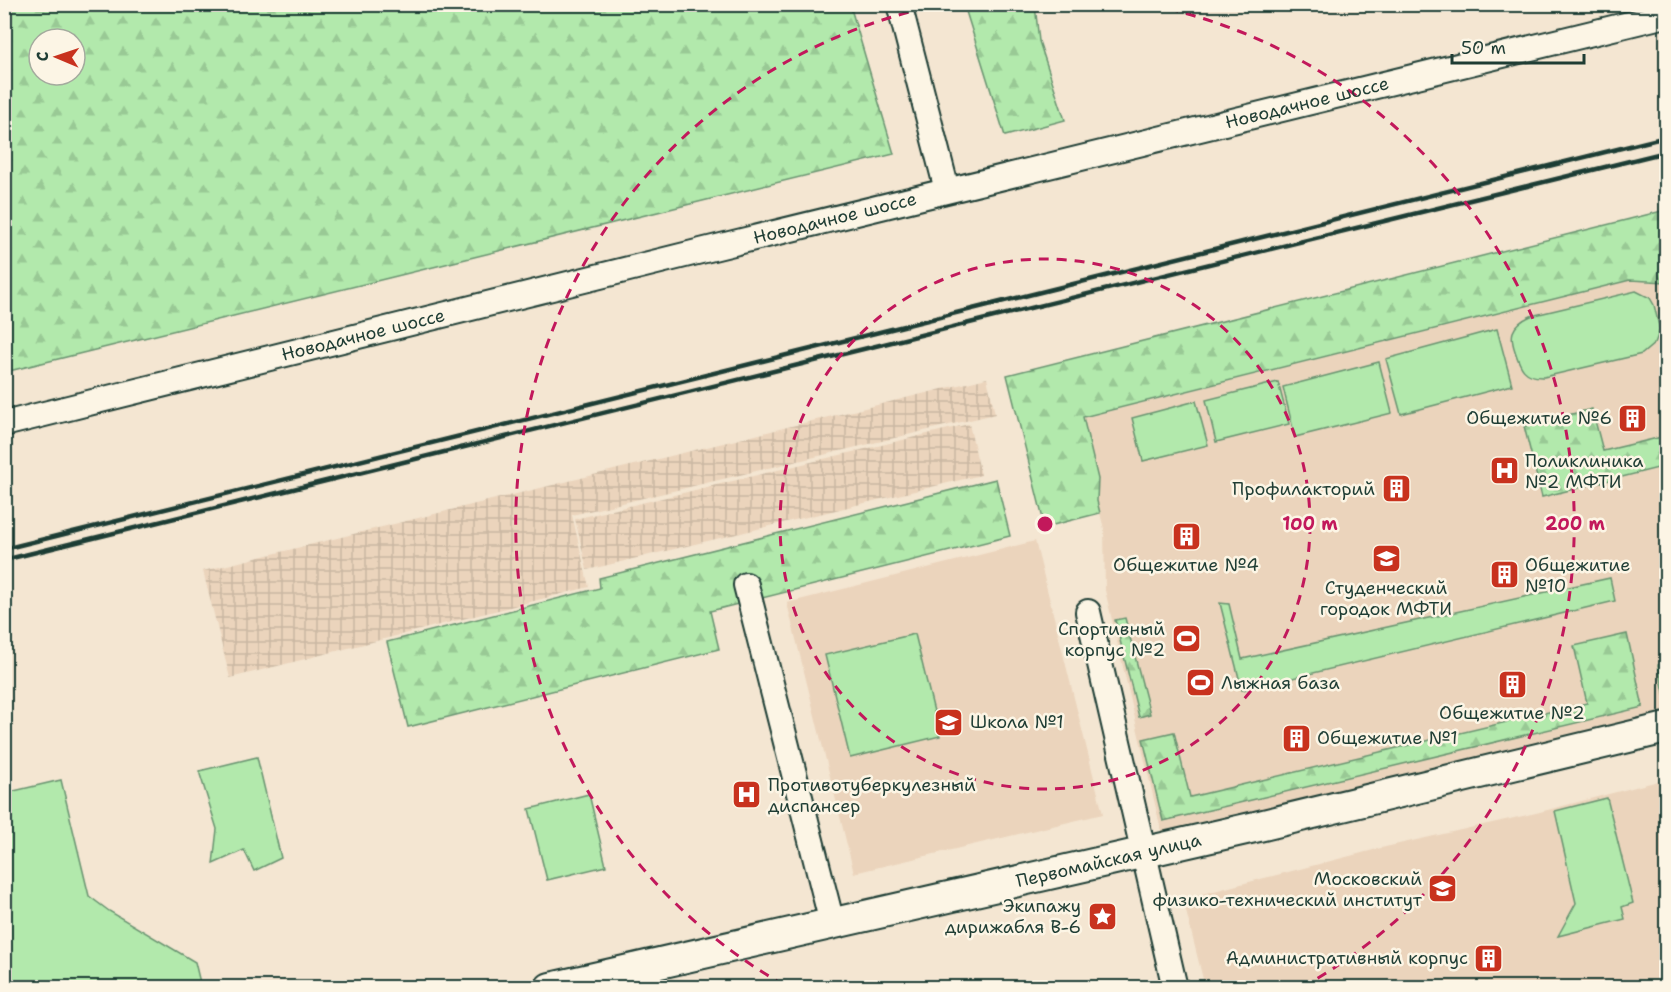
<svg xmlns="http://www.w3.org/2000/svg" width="1671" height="992" font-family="'Shantell Sans',sans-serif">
<defs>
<pattern id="industrial-grid" width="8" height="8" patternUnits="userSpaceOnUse" patternTransform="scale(1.5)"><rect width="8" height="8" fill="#ebd4bc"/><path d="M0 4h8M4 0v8" fill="none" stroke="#c9b7a2"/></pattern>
<pattern id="forest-firs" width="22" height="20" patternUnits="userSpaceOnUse" patternTransform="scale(1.5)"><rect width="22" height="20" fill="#b2e9ac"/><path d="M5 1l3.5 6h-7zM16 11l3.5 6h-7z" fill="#99c995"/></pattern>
</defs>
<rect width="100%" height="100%" fill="#f4e6d2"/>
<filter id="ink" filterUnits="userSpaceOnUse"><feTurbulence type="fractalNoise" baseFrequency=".0167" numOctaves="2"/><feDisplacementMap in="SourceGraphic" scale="12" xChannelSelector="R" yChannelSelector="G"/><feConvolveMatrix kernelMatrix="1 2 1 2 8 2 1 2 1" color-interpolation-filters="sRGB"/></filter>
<g filter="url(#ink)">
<path fill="#ebd4bc" d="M 1630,280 L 1666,282 L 1666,711 L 1162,834 L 1105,590 L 1104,529 L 1097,501 L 1098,479 L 1082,418 Z
M 1035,541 L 1103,814 L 854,873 L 787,603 Z
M 1666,779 L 1666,987 L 1205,987 L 1183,899 L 1381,848 L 1536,813 Z"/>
<path fill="url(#industrial-grid)" d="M 987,378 L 995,414 L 572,515 L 589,587 L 230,678 L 203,571 Z
M 969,424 L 981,475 L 587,570 L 575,519 Z"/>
<path fill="#b2e9ac" stroke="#689370" stroke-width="1.5" d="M 1636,291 L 1650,298 L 1654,305 L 1660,330 L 1655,343 L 1642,354 L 1544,377 C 1524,378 1520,367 1515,351 C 1513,345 1511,338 1513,332 C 1516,324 1524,319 1531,316 Z
M 1497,329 L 1512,385 L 1401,414 L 1386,359 Z
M 1379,362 L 1392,413 L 1295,437 L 1283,387 Z
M 1278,382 L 1289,424 L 1216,442 L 1206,400 Z
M 1196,401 L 1208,445 L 1143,461 L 1132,418 Z
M 1610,578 L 1615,601 L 1242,690 L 1220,603 L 1229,604 L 1242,659 Z
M 915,634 L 940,736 L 850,758 L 825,655 Z
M 1666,663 L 1666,701 L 1658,665 Z
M 257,757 L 281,858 L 254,871 L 244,850 L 213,864 L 217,829 L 199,771 Z
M 61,780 L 89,896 L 109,911 L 195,962 L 201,987 L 5,987 L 5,793 Z
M 589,794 L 606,866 L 547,880 L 529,809 Z
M 1607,798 L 1633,903 L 1622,907 L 1625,919 L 1558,936 L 1576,903 L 1555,811 Z"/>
<path fill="url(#forest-firs)" stroke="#689370" stroke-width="1.5" fill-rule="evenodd" d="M 4,5 L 850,5 L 894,154 L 5,372 ZM 39,39 L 75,39 L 75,75 L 39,75 Z
M 964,5 L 1035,5 L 1039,41 L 1065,120 L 1005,136 Z
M 1666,210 L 1666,282 L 1630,280 L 1083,417 L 1098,479 L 1097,501 L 1100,513 L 1045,527 L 1007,375 Z
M 1592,409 L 1603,451 L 1666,436 L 1666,466 L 1542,497 L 1524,426 Z
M 996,479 L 1010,536 L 710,611 L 719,649 L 408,727 L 387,642 L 600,588 L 599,578 Z
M 1125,618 L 1150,714 L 1139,717 L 1115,620 Z
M 1627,634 L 1643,707 L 1163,821 L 1143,739 L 1174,732 L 1190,797 L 1587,703 L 1574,646 Z"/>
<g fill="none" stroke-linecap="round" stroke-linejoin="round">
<defs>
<g id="minor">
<path d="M 899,4 L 947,190"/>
<path id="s1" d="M 4,424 L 705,250 L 1666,15"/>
<path d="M 746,585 L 832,923"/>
<path d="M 1088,612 L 1175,988"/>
</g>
<g id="major">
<path id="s2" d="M 550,988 L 1255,827 L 1666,728"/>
</g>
</defs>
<use href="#minor" stroke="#1f3d34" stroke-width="28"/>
<use href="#major" stroke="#1f3d34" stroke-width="34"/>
<use href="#minor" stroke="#fcf5e5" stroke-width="24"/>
<use href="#major" stroke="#fcf5e5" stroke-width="30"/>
<path stroke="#1f3d34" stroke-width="4.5" d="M 4,549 L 1666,137
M 4,560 L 1666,152"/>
</g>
</g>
<g fill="none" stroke="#c2185b" stroke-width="3" stroke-dasharray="10 8">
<circle cx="1045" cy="524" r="265"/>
<path d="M784 985A530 530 0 0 1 939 5M1151 5A530 530 0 0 1 1306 985"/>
</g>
<defs>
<symbol id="building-square" viewBox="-11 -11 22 22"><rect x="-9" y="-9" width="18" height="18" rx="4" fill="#c8321e" stroke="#fcf5e5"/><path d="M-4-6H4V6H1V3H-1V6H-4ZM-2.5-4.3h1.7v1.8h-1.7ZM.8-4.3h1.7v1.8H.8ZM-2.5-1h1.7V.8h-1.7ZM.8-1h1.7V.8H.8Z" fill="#fff"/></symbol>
<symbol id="hospital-square" viewBox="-11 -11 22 22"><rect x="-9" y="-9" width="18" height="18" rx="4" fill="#c8321e" stroke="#fcf5e5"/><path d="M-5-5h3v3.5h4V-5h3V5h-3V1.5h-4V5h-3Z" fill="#fff"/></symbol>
<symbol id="university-square" viewBox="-11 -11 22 22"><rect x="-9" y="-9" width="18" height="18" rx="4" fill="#c8321e" stroke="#fcf5e5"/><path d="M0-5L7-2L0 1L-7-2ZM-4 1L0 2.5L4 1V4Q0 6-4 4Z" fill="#fff"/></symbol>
<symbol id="stadium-square" viewBox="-11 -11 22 22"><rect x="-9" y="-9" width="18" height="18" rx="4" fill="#c8321e" stroke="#fcf5e5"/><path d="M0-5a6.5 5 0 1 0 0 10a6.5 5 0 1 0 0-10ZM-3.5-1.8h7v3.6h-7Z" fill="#fff"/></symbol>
<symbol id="school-square" viewBox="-11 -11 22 22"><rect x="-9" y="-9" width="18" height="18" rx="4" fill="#c8321e" stroke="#fcf5e5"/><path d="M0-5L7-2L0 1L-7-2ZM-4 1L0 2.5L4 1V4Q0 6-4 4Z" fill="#fff"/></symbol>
<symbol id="sight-square" viewBox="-11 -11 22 22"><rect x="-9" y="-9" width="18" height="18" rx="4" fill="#c8321e" stroke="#fcf5e5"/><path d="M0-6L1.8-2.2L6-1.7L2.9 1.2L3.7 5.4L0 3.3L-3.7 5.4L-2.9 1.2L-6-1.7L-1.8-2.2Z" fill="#fff"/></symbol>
</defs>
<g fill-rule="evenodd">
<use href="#building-square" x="1616" y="402" width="33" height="33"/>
<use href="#hospital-square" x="1488" y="454" width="33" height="33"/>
<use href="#building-square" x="1380" y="472" width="33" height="33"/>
<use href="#building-square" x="1170" y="520" width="33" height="33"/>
<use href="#university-square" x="1370" y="542" width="33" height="33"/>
<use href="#building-square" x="1488" y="558" width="33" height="33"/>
<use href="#stadium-square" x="1170" y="622" width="33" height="33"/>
<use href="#stadium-square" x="1184" y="666" width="33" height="33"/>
<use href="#building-square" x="1496" y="668" width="33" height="33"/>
<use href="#school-square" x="932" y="706" width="33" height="33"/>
<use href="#building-square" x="1280" y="722" width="33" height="33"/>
<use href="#hospital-square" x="730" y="778" width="33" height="33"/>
<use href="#university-square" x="1426" y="872" width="33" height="33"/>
<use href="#sight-square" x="1086" y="900" width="33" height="33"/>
<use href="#building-square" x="1472" y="942" width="33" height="33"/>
</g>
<g text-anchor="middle" stroke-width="5" stroke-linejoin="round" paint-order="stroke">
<g font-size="18" fill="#1f3d34" stroke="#fcf5e5">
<text dy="6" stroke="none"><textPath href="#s1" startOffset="1342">Новодачное шоссе</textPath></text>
<text dy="6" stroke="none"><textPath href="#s1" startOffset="856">Новодачное шоссе</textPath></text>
<text dy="6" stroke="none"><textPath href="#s1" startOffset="370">Новодачное шоссе</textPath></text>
<text dy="6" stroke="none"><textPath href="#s2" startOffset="573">Первомайская улица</textPath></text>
</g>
<g font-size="18" fill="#1f3d34" stroke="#fcf5e5" text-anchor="end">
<text x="1612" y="424">Общежитие №6</text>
<text x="1525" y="467" text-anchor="start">Поликлиника<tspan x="1525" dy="21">№2 МФТИ</tspan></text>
<text x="1375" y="495">Профилакторий</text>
<text x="1186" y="571" text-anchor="middle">Общежитие №4</text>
<text x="1525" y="571" text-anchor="start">Общежитие<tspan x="1525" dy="21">№10</tspan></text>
<text x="1386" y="594" text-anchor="middle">Студенческий<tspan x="1386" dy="21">городок МФТИ</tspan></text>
<text x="1165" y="635">Спортивный<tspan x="1165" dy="21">корпус №2</tspan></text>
<text x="1221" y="689" text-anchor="start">Лыжная база</text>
<text x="1512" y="719" text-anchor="middle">Общежитие №2</text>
<text x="970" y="728" text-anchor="start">Школа №1</text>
<text x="1317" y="744" text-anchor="start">Общежитие №1</text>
<text x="768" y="791" text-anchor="start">Противотуберкулезный<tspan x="768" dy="21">диспансер</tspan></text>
<text x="1422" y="885">Московский<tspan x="1422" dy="21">физико-технический институт</tspan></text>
<text x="1081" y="912">Экипажу<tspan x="1081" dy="21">дирижабля В-6</tspan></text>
<text x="1468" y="964">Административный корпус</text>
</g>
</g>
<circle cx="1045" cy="524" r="9" fill="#c2185b" stroke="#fcf5e5" stroke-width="3"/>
<g font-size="18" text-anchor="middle" font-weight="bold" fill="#c2185b" stroke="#fcf5e5" stroke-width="5" stroke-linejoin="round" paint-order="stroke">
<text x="1310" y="530">100 m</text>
<text x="1575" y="530">200 m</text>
</g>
<rect width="1671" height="992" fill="none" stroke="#fcf5e5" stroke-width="24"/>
<rect x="12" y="12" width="1647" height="968" fill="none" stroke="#1f3d34" stroke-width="2" filter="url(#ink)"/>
<g transform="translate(57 57) rotate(272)"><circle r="28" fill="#fcf5e5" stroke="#a4ab9e" stroke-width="1.5"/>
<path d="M0-4.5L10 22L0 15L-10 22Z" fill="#c8321e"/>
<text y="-9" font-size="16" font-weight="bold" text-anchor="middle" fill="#1f3d34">С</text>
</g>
<path d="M1452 54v9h132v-9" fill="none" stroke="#1f3d34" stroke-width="3"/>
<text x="1461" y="54" font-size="18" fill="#1f3d34" stroke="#fcf5e5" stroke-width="4.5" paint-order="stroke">50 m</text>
</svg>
